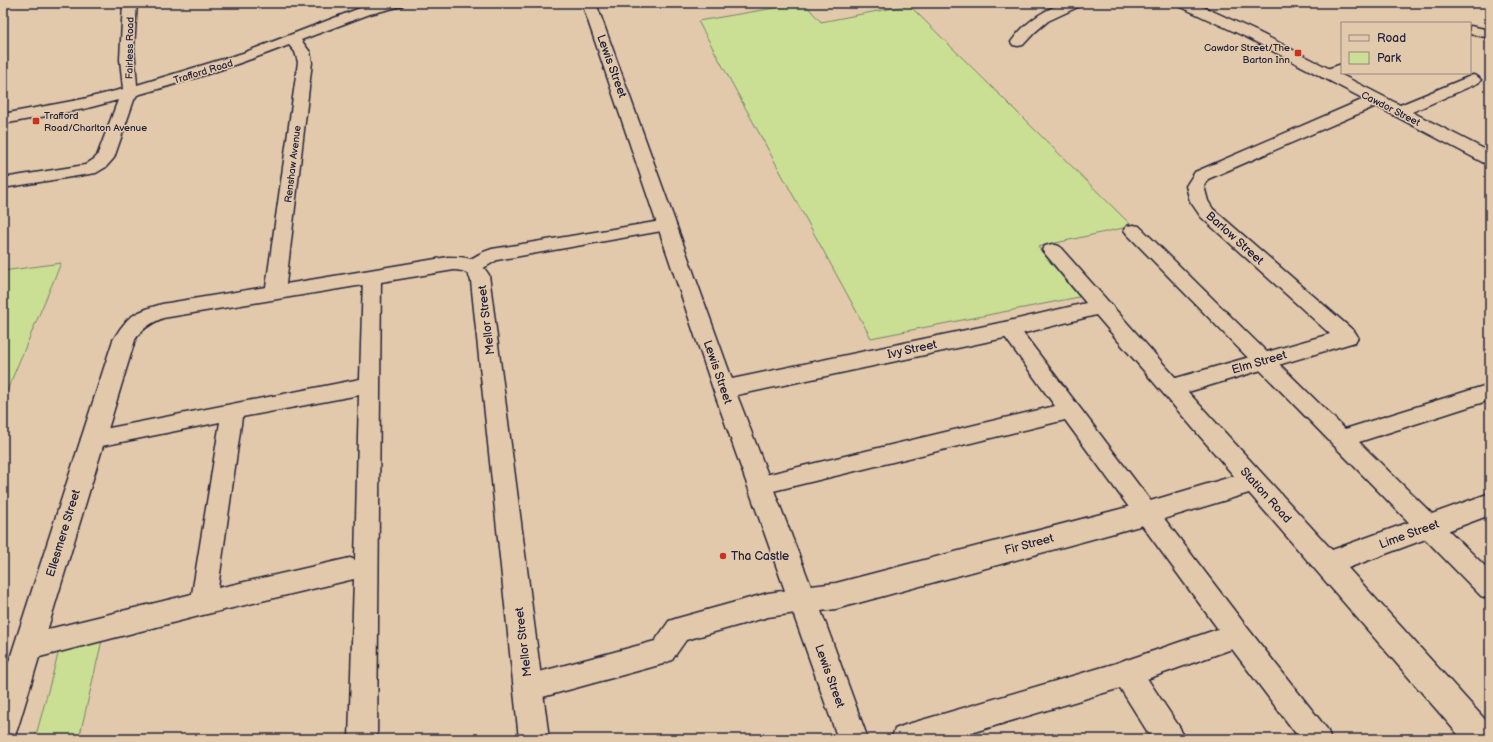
<svg xmlns="http://www.w3.org/2000/svg" width="1493" height="742" font-family="'Balsamiq Sans',sans-serif">
<rect width="100%" height="100%" fill="#e3c9ab"/>
<filter id="ink" filterUnits="userSpaceOnUse"><feTurbulence type="fractalNoise" baseFrequency=".025" numOctaves="2"/><feDisplacementMap in="SourceGraphic" scale="8" xChannelSelector="R" yChannelSelector="G"/><feConvolveMatrix kernelMatrix="1 2 1 2 8 2 1 2 1" color-interpolation-filters="sRGB"/></filter>
<g filter="url(#ink)">
<path fill="#cadf94" stroke="#768068" d="M 804,3 L 821,22 L 909,5 L 1132,226 L 1038,247 L 1079,297 L 871,338 L 698,21 Z
M 61,263 L 3,400 L 3,271 Z
M 103,636 L 79,739 L 35,739 L 60,647 Z"/>
<g fill="none" stroke-linecap="round" stroke-linejoin="round">
<defs>
<path id="lane" d="M 1470,26 L 1490,30 L 1490,38 L 1470,34 Z
M 1342,64 L 1342,73 L 1326,78 L 1321,77 L 1319,74 L 1321,71 Z
M 667,220 L 673,221 L 675,225 L 673,229 L 497,260 C 487,266 478,273 467,270 L 464,266 C 469,258 483,252 492,249 Z
M 1133,225 L 1139,226 L 1345,429 L 1490,384 L 1490,400 L 1359,442 L 1490,571 L 1490,599 L 1481,596 L 1127,234 L 1124,230 L 1127,226 Z
M 372,271 L 378,273 L 381,277 L 377,739 L 349,739 L 354,579 L 203,615 L 28,660 L 19,656 L 15,647 L 19,638 L 28,634 L 192,594 L 220,422 L 92,448 L 84,445 L 81,439 L 84,433 L 360,379 L 363,277 L 366,273 ZM 359,395 L 355,560 L 350,558 L 218,588 L 242,417 Z
M 1009,322 L 1016,324 L 1246,626 L 1327,729 L 1331,739 L 1300,739 L 1232,649 L 1127,686 L 951,739 L 891,739 L 895,729 L 905,725 L 1127,660 L 1218,629 L 1065,420 L 761,494 L 753,492 L 750,485 L 753,478 L 761,476 L 1055,406 L 999,329 L 1002,324 Z
M 803,588 L 812,592 L 815,600 L 812,608 L 803,612 L 768,617 L 686,640 L 672,660 L 663,664 L 528,701 L 519,697 L 515,688 L 519,679 L 528,675 L 655,641 L 669,621 L 678,618 L 768,593 Z"/>
<path id="street" d="M 123,3 L 137,3 L 134,48 L 137,85 L 243,53 L 360,8 L 381,3 L 404,3 L 402,6 L 370,14 L 301,40 L 310,52 L 312,62 L 286,284 L 448,257 C 467,257 478,257 489,275 L 549,739 L 519,739 L 471,281 C 468,271 464,271 454,270 L 163,318 C 151,323 141,329 135,340 L 18,727 L 14,738 L 3,739 L 3,680 L 113,340 L 120,329 L 128,319 L 137,313 L 149,308 L 162,304 L 266,287 L 298,62 L 295,52 L 289,45 C 240,64 189,81 137,95 L 134,100 L 114,158 L 106,167 L 96,173 L 9,187 L 3,186 L 3,178 L 85,165 L 94,159 L 97,156 L 118,100 L 84,109 L 3,124 L 3,114 L 83,99 L 123,89 L 120,59 Z
M 582,3 L 596,3 L 732,379 L 1009,321 L 1086,303 L 1042,250 L 1045,246 L 1052,244 L 1059,246 L 1176,378 L 1330,334 L 1201,217 L 1190,201 L 1186,186 L 1195,172 L 1364,99 L 1248,38 L 1179,6 L 1177,3 L 1195,3 L 1258,32 L 1400,105 L 1468,77 L 1473,75 L 1478,77 L 1481,80 L 1478,83 L 1412,112 L 1490,152 L 1490,164 L 1484,163 L 1376,106 L 1208,179 L 1204,186 L 1208,201 L 1213,209 L 1355,332 L 1358,337 L 1355,342 L 1188,392 L 1332,550 L 1490,493 L 1490,515 L 1348,568 L 1490,725 L 1490,739 L 1462,739 L 1249,493 L 1147,524 L 836,609 L 821,611 L 868,739 L 838,739 L 713,389 ZM 1096,315 L 1234,476 L 1147,502 L 836,583 L 811,586 L 737,395 L 1009,337 Z
M 1062,3 L 1082,3 L 1080,6 L 1048,21 L 1035,32 L 1023,45 L 1018,46 L 1013,45 L 1011,42 C 1024,23 1041,12 1062,3 Z
M 1127,659 L 1137,663 L 1180,728 L 1184,739 L 1152,739 L 1117,683 L 1113,673 L 1117,663 Z"/>
</defs>
<use href="#lane" stroke="#22223b" stroke-width="3"/>
<use href="#street" stroke="#22223b" stroke-width="3"/>
<use href="#lane" fill="#e3c9ab" fill-rule="evenodd"/>
<use href="#street" fill="#e3c9ab" fill-rule="evenodd"/>
</g>
</g>
<g fill="#c8321e" stroke="#e3c9ab" stroke-width="1.5">
<rect x="1294" y="49" width="8" height="8" rx="2"/>
<rect x="32" y="117" width="8" height="8" rx="2"/>
<circle cx="723" cy="556" r="4"/>
</g>
<g text-anchor="middle" stroke-width="3" stroke-linejoin="round" paint-order="stroke">
<g font-size="10" fill="#22223b" stroke="#e3c9ab" text-anchor="end">
<text x="1290" y="51">Cawdor Street/The<tspan x="1290" dy="12">Barton Inn</tspan></text>
<text x="44" y="119" text-anchor="start">Trafford<tspan x="44" dy="12">Road/Charlton Avenue</tspan></text>
</g>
<g font-size="10" fill="#22223b" stroke="#e3c9ab">
<text transform="translate(129 48) rotate(-89)" y="4">Fairless Road</text>
<text transform="translate(203 71) rotate(-17)" y="4">Trafford Road</text>
<text transform="translate(1391 108) rotate(27)" y="4">Cawdor Street</text>
<text transform="translate(292 164) rotate(-83)" y="4">Renshaw Avenue</text>
</g>
<g font-size="12" fill="#22223b" stroke="#e3c9ab">
<text transform="translate(612 66) rotate(70)" y="4">Lewis Street</text>
<text transform="translate(1235 238) rotate(42)" y="4">Barlow Street</text>
<text transform="translate(486 320) rotate(-97)" y="4">Mellor Street</text>
<text transform="translate(912 349) rotate(-12)" y="4">Ivy Street</text>
<text transform="translate(1259 362) rotate(-16)" y="4">Elm Street</text>
<text transform="translate(718 372) rotate(71)" y="4">Lewis Street</text>
<text transform="translate(1266 495) rotate(48)" y="4">Station Road</text>
<text transform="translate(63 533) rotate(-73)" y="4">Ellesmere Street</text>
<text transform="translate(1409 534) rotate(-20)" y="4">Lime Street</text>
<text transform="translate(1029 544) rotate(-15)" y="4">Fir Street</text>
<text transform="translate(523 642) rotate(-97)" y="4">Mellor Street</text>
<text transform="translate(830 676) rotate(70)" y="4">Lewis Street</text>
</g>
<g font-size="12" fill="#22223b" stroke="#e3c9ab" text-anchor="start">
<text x="731" y="560">Tha Castle</text>
</g>
</g>
<rect width="1493" height="742" fill="none" stroke="#e3c9ab" stroke-width="16"/>
<rect x="8" y="8" width="1477" height="726" fill="none" stroke="#22223b" stroke-width="1.5" filter="url(#ink)"/>
<rect x="1341" y="22" width="130" height="52" fill="#e3c9ab" stroke="#96867e"/>
<rect x="1349" y="35" width="20" height="6" fill="#e3c9ab" stroke="#96867e"/>
<text x="1377" y="42" font-size="12" fill="#22223b">Road</text>
<rect x="1349" y="52" width="20" height="12" fill="#cadf94" stroke="#96867e"/>
<text x="1377" y="62" font-size="12" fill="#22223b">Park</text>
</svg>
